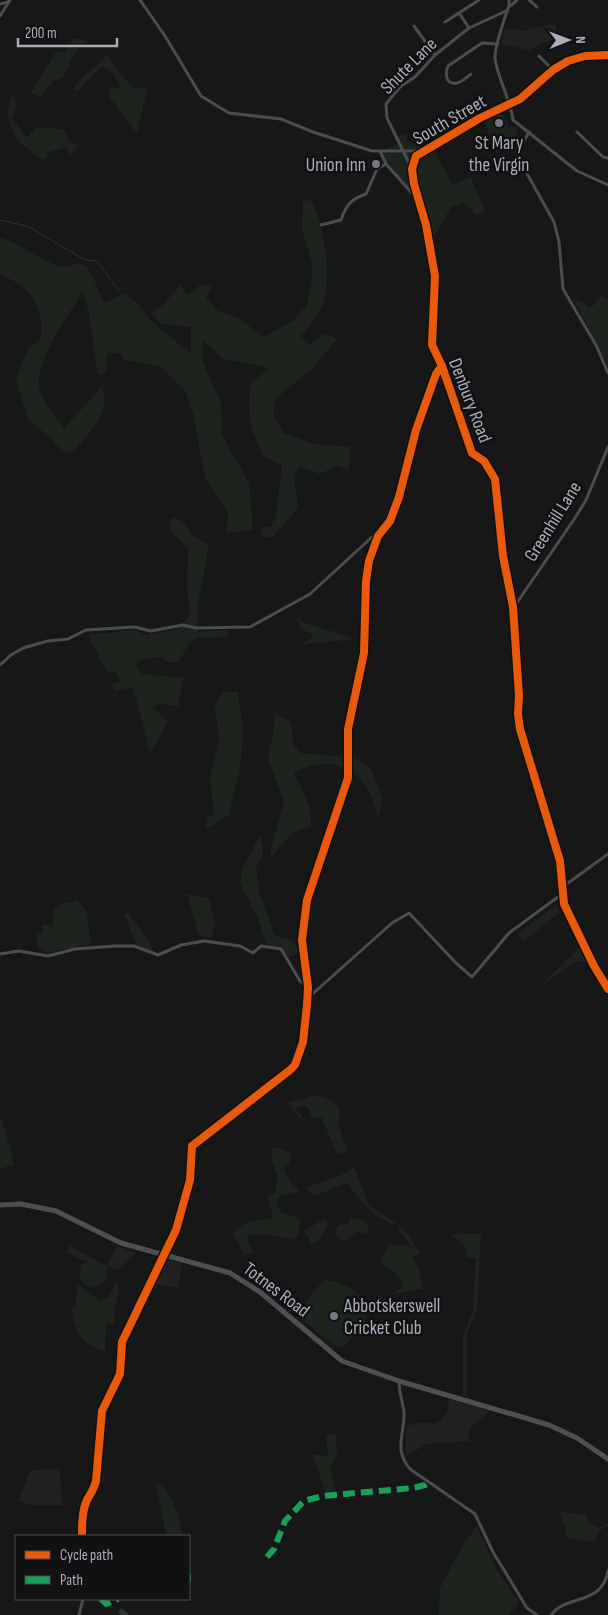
<svg xmlns="http://www.w3.org/2000/svg" width="608" height="1615" font-family="'Sofia Sans Condensed',sans-serif">
	<style>
		.built { fill: #212123 }
		.green { fill: #1d241e }
		.lines { fill: none; stroke-linecap: round; stroke-linejoin: round }
		.stream { stroke: #2a3239; stroke-width: 1 }
		.river { stroke: #2a3239; stroke-width: 6 }
		.minor { stroke: #4b4c50; stroke-width: 3 }
		.primary { stroke: #4d4f52; stroke-width: 5 }
		.quiet { stroke: #1a9f57; stroke-width: 6; stroke-dasharray: 12 6; stroke-linecap: butt }
		.cycleway-casing { stroke: #111113; stroke-width: 11 }
		.cycleway { stroke: #e8590c; stroke-width: 8 }
		.poi-dot { fill: #757880; stroke: #111113; stroke-width: 2 }
		.labels { text-anchor: middle; stroke-width: 5; stroke-linejoin: round; paint-order: stroke }
		.street-label { font-size: 19px; fill: #a8adb8; stroke: #111113 }
		.poi-label { font-size: 19px; fill: #a8adb8; stroke: #111113 }
	</style>
	<rect width="100%" height="100%" fill="#171717"/>
	<g class="built">
		<path d="M555,23L557,37L529,50L501,44L505,28L521,31Z"/>
		<path d="M117,1246L136,1253L119,1270L106,1266Z"/>
		<path d="M165,1260L182,1263L178,1288L153,1284Z"/>
		<path d="M448,1399L490,1411L470,1428L468,1437L470,1441L427,1444L406,1456V1426L423,1422L434,1424L440,1421L449,1410Z"/>
		<path d="M60,1469L62,1505H32L19,1501L29,1473L33,1470Z"/>
	</g>
	<g class="green">
		<path d="M74,38L88,41L77,49L63,77L52,82L41,97L30,93L56,52H65Z"/>
		<path d="M107,55L118,71L133,87L147,89L137,133L108,95L109,89L121,87L113,73L102,66L79,90L75,91L74,88C83,75 96,67 107,55Z"/>
		<path d="M12,93L17,104L12,119L27,138L36,127L63,129L69,141L78,146L70,155L67,147L50,152L44,160C18,145 0,126 12,93Z"/>
		<path d="M503,113L509,127H517V136L508,143L509,147L496,153L485,123L493,116Z"/>
		<path d="M398,134L406,135L407,140L422,147L419,152L413,156L410,170L416,197L388,164L383,154L391,147L400,143Z"/>
		<path d="M434,149L452,185L471,177L485,212L476,215L465,203L451,207L436,233L432,248L415,165L416,159Z"/>
		<path d="M311,200C325,229 334,280 320,311C316,319 307,328 301,336L310,345L324,334L338,338L312,369L276,398L273,416L284,433L314,444L350,447L349,470L336,466L320,474L300,467L294,475L298,508L272,538L262,536L261,528L271,526L276,516L282,465L263,456C251,428 246,414 251,383L268,369L263,366L224,359L203,341L202,360L221,403L222,435L249,483L253,530L226,533L228,512L205,478L194,417L186,392L161,367L125,360L120,353H107L106,373L98,375L88,309L82,292C68,318 28,367 42,396C47,408 57,418 64,428L102,387C111,413 89,434 73,451L63,452L49,437L28,419L16,380L27,350L40,340C45,304 31,288 0,274V238C22,244 38,259 59,266C68,269 76,260 85,266C92,270 100,295 104,303L125,293L139,305L151,321L191,354V327L162,324L151,313L164,304L180,285L187,295L199,286L213,285L206,297L216,310L238,318L264,337L294,320L307,305L312,281V263L302,230L303,201Z"/>
		<path d="M600,296L608,299V369L600,348L573,299L581,301L588,307L593,306Z"/>
		<path d="M172,517L184,522L191,534L209,545L198,603L197,632L227,630L228,637C198,639 192,631 180,661L171,663L161,657L140,660L135,665L142,674L183,678L178,707L158,703L153,707L168,722L150,753L133,687L115,691L112,685L120,681L115,671L107,673L88,635L133,630L147,635L179,629L190,615L187,587L188,548L169,530Z"/>
		<path d="M297,620L355,639L300,645L312,638V633L302,630Z"/>
		<path d="M224,692H238L243,730L240,769L229,815L205,830L208,817L214,814L210,777L219,740L215,705Z"/>
		<path d="M274,713L291,722L293,744L300,753L355,758L371,768L382,799L378,822C374,776 337,749 294,773L309,805L312,826L292,833L271,857V848L284,802L268,758L274,728Z"/>
		<path d="M261,834L263,853L256,868L259,891L275,936L294,941L299,952L289,958L281,948L266,944L258,919L240,883L242,869Z"/>
		<path d="M187,894L209,898L216,927L213,928V936L210,938L199,935Z"/>
		<path d="M77,901L87,912L91,944L47,953L37,945V934L43,933L42,925H53L54,909L62,903Z"/>
		<path d="M556,905L560,912L523,941L518,934Z"/>
		<path d="M128,913L151,944L153,953L136,944L124,914Z"/>
		<path d="M580,947L589,961L576,962L540,986Z"/>
		<path d="M315,1095L329,1099L338,1106L340,1116L338,1124L347,1151L339,1154L336,1152L322,1118L312,1117L309,1109L303,1105L295,1110L302,1116V1120L288,1105L290,1102L299,1101Z"/>
		<path d="M0,1119H2L14,1164L0,1169Z"/>
		<path d="M272,1148L282,1149L291,1154C291,1172 277,1159 288,1178C292,1184 293,1185 299,1189L300,1191L280,1196L276,1203L281,1212L300,1219L299,1232L294,1240C280,1237 264,1234 249,1234L247,1241L254,1252L244,1255L233,1233C242,1220 259,1221 273,1218L268,1196L276,1193L277,1175L272,1161Z"/>
		<path d="M354,1166L368,1204L396,1224L394,1225C369,1214 363,1203 347,1183L314,1196L306,1188L346,1173Z"/>
		<path d="M351,1218L364,1220L368,1225V1230L364,1234L357,1231L344,1242L334,1232L340,1225H347Z"/>
		<path d="M322,1220H326L328,1223L324,1233L316,1243H310L308,1236L303,1232Z"/>
		<path d="M398,1224L409,1235L420,1254L412,1257L419,1270L423,1289L388,1295L401,1289L403,1283L393,1271L381,1263L382,1256L390,1244L412,1247L399,1231Z"/>
		<path d="M452,1234H481L477,1309L467,1333V1397L463,1395V1334L473,1312L476,1258L467,1257L465,1247Z"/>
		<path d="M69,1245L106,1266L107,1279L97,1286L90,1288L79,1279L81,1265L87,1262L67,1253Z"/>
		<path d="M326,1280C351,1283 366,1296 366,1322L343,1347L333,1345L301,1318C303,1303 314,1289 326,1280Z"/>
		<path d="M116,1281L119,1290L114,1312V1325L106,1324L105,1351C84,1346 74,1331 72,1311L69,1310L76,1307L77,1284L100,1301L109,1297Z"/>
		<path d="M336,1434L337,1455L330,1465L336,1493L327,1495L312,1454L328,1456L326,1435Z"/>
		<path d="M156,1482C171,1489 181,1521 183,1536H168L165,1531Z"/>
		<path d="M558,1511L587,1515V1521L599,1528L608,1523V1525L599,1531L594,1542L566,1537V1527Z"/>
		<path d="M477,1526L494,1565L519,1603L509,1615H439L440,1588L462,1546Z"/>
	</g>
	<g class="lines">
		<path class="stream" d="M0,220L27,226L85,260L97,261L120,292"/>
		<path class="river" d="M122,1612L125,1615"/>
		<g class="minor">
			<path d="M140,0L165,36L201,96L229,113L281,119L313,132L372,151H425"/>
			<path d="M509,0V6C504,20 496,41 495,56C495,73 511,100 513,120L577,171L608,185"/>
			<path d="M529,0L537,7"/>
			<path d="M0,4L8,2"/>
			<path d="M510,6L517,0"/>
			<path d="M459,13L469,28"/>
			<path d="M0,16L10,0"/>
			<path d="M445,22L479,0"/>
			<path d="M414,26L435,55"/>
			<path d="M608,55L585,56L568,61L553,70L520,99L480,118L416,156L412,169L414,184L426,225L435,276L432,345L442,366L472,453L484,461L495,479L503,556L513,607L519,696L518,714L520,729L560,861L564,904L594,966L608,989"/>
			<path d="M539,56L553,70"/>
			<path d="M471,74C467,77 462,82 457,83C445,85 445,73 448,66L482,43L498,44"/>
			<path d="M529,132L518,152L520,161L554,222L559,242L563,289L596,345L608,373"/>
			<path d="M577,132L603,157L608,158"/>
			<path d="M380,151L386,164L419,201"/>
			<path d="M412,169L387,118L386,104L400,87L415,77L435,55L469,28L508,10"/>
			<path d="M321,225L341,220C346,205 351,199 366,194L377,169L386,164"/>
			<path d="M514,607L575,518L586,500L608,447"/>
			<path d="M0,665L11,655L23,648L48,641L68,639L86,630L134,627L151,631L183,625L196,628L250,627L310,594L372,537L378,536"/>
			<path d="M564,886L608,854"/>
			<path d="M0,954L19,951L48,956L75,949L115,946H134L158,955L181,945L204,941L240,946L253,953L261,946L281,949L300,981L308,987"/>
			<path d="M308,998L392,923L409,913L456,963L472,977L509,933L562,894"/>
			<path d="M399,1381C399,1393 403,1403 404,1412C405,1434 393,1449 410,1469L475,1514L493,1552L527,1608L537,1615"/>
			<path d="M82,1536C82,1524 82,1511 87,1500C91,1493 94,1489 96,1481L102,1411L120,1374L122,1342L176,1230L190,1180L192,1146L290,1070L295,1065L303,1042L307,1005L308,987L302,940L307,900L348,778V729L364,653L366,581L369,561L378,536L390,521L399,497L416,430L436,374L442,366"/>
			<path d="M79,1615L83,1599"/>
			<path d="M551,1615C566,1594 602,1606 608,1571"/>
		</g>
		<path class="primary" d="M0,1205L21,1204L56,1211L121,1243L230,1273L260,1292L342,1361L399,1381L549,1425L577,1438L608,1459"/>
		<g class="quiet">
			<path d="M267,1557L274,1549L285,1521L304,1501L322,1496L413,1488L425,1485L429,1482"/>
			<path d="M189,1578H191"/>
			<path d="M101,1599L106,1604L118,1599"/>
		</g>
		<g class="cycleway-casing">
			<g id="cycleway">
				<path d="M608,55L585,56L568,61L553,70L520,99L480,118L416,156L412,169L414,184L426,225L435,276L432,345L442,366L472,453L484,461L495,479L503,556L513,607L519,696L518,714L520,729L560,861L564,904L594,966L608,989"/>
				<path d="M82,1536C82,1524 82,1511 87,1500C91,1493 94,1489 96,1481L102,1411L120,1374L122,1342L176,1230L190,1180L192,1146L290,1070L295,1065L303,1042L307,1005L308,987L302,940L307,900L348,778V729L364,653L366,581L369,561L378,536L390,521L399,497L416,430L436,374L442,366"/>
			</g>
		</g>
		<use href="#cycleway" class="cycleway"/>
	</g>
	<g class="poi-dot">
		<circle cx="499" cy="123" r="5"/>
		<circle cx="376" cy="164" r="5"/>
		<circle cx="334" cy="1316" r="5"/>
	</g>
	<g class="labels">
		<g class="street-label">
			<text transform="translate(408 65) rotate(-45)" y="7">Shute Lane</text>
			<text transform="translate(449 119) rotate(-30)" y="7">South Street</text>
			<text transform="translate(471 400) rotate(69)" y="7">Denbury Road</text>
			<text transform="translate(552 521) rotate(-58)" y="7">Greenhill Lane</text>
			<text transform="translate(277 1289) rotate(37)" y="7">Totnes Road</text>
		</g>
		<g class="poi-label">
			<text x="499" y="149">St Mary<tspan x="499" dy="22">the Virgin</tspan></text>
			<text x="366" y="171" text-anchor="end">Union Inn</text>
			<text x="344" y="1312" text-anchor="start">Abbotskerswell<tspan x="344" dy="22">Cricket Club</tspan></text>
		</g>
	</g>
	<rect x="15" y="1535" width="175" height="65" fill="#111113" stroke="#4d4f55"/>
	<rect x="25" y="1551" width="25" height="8" fill="#e8590c" stroke="#4d4f55"/>
	<text x="60" y="1560" font-size="15" fill="#a8adb8">Cycle path</text>
	<rect x="25" y="1576" width="25" height="8" fill="#1a9f57" stroke="#4d4f55"/>
	<text x="60" y="1585" font-size="15" fill="#a8adb8">Path</text>
	<g transform="translate(568 40) rotate(89)" stroke="#111113" stroke-width="4" paint-order="stroke">
	<path d="M0-4L9 19L0 12L-9 19Z" fill="#a8adb8"/>
	<text y="-8" font-size="14" font-weight="bold" text-anchor="middle" fill="#a8adb8">N</text>
	</g>
	<path d="M18 38v8h99v-8" fill="none" stroke="#a8adb8" stroke-width="2.5"/>
	<text x="25" y="38" font-size="15" fill="#a8adb8" stroke="#111113" stroke-width="4" paint-order="stroke">200 m</text>
</svg>
